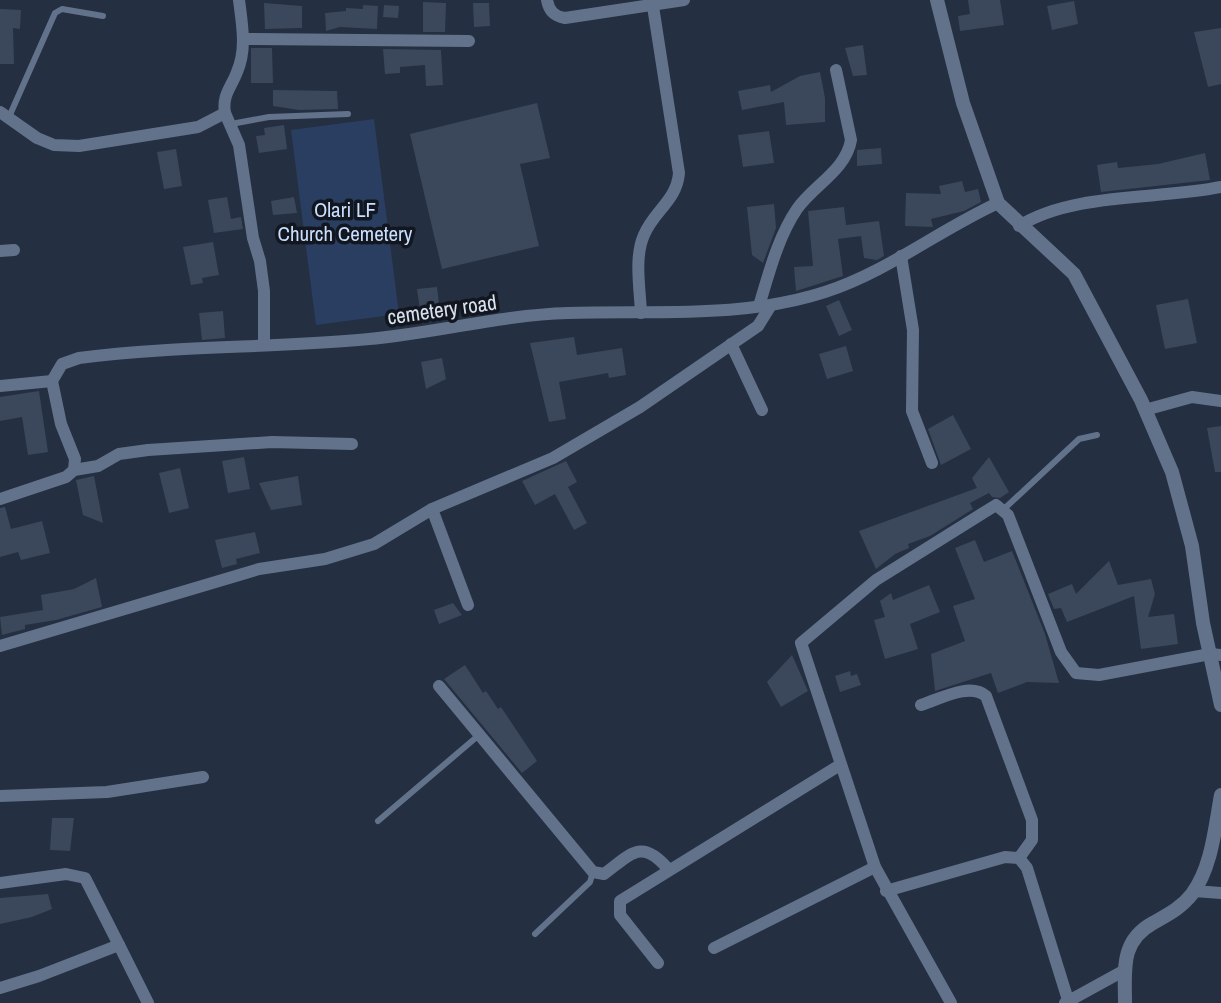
<svg xmlns="http://www.w3.org/2000/svg" width="1221" height="1003" font-family="'Archivo Narrow',sans-serif">
	<style>
		.green { fill: #2a3e62 }
		.building { fill: #3b475b }
		.lines { fill: none; stroke-linecap: round; stroke-linejoin: round }
		.service { stroke: #63728b; stroke-width: 6 }
		.minor { stroke: #63728b; stroke-width: 12 }
		.tertiary { stroke: #63728b; stroke-width: 14 }
		.labels { text-anchor: middle; stroke-width: 7; stroke-linejoin: round; paint-order: stroke }
		.park-label { font-size: 21px; fill: #cadeff; stroke: #12171f }
		.street-label { font-size: 21px; fill: #dbe2ef; stroke: #12171f }
	</style>
	<rect width="100%" height="100%" fill="#242f41"/>
	<path class="green" d="M374,119L399,314L316,325L291,130Z"/>
	<g class="building">
		<path d="M968,0H1000L1004,25L960,31L958,16L970,14Z"/>
		<path d="M1074,1L1078,24L1052,30L1047,6Z"/>
		<path d="M423,2L446,3L445,32H423Z"/>
		<path d="M264,3L302,6V28L265,29Z"/>
		<path d="M473,3H489L490,26L474,27Z"/>
		<path d="M363,5L378,6L377,29L340,27L326,31L325,13L346,11V8L363,9Z"/>
		<path d="M384,5L399,6L398,18L383,17Z"/>
		<path d="M0,9L21,10L20,29L13,28L14,64H0Z"/>
		<path d="M1221,28V84L1208,87L1194,32Z"/>
		<path d="M863,45L867,75L853,76L845,48Z"/>
		<path d="M251,48H272L273,83H251Z"/>
		<path d="M383,49L441,50L443,85L426,86L425,65L400,67V73L385,74Z"/>
		<path d="M820,72L825,98V122L786,125L784,102L742,110L738,91L770,85L771,92L800,76Z"/>
		<path d="M273,90L337,91L338,109L299,110L273,106Z"/>
		<path d="M537,103L550,158L520,164L539,246L442,269L410,134Z"/>
		<path d="M284,125L287,149L259,153L256,136L265,135L264,128Z"/>
		<path d="M769,131L774,163L743,167L738,135Z"/>
		<path d="M881,148L882,164L857,166V150Z"/>
		<path d="M176,149L182,186L164,189L157,152Z"/>
		<path d="M1205,153L1210,180L1101,192L1097,165L1117,162L1118,168L1158,164Z"/>
		<path d="M962,181L965,192L978,189L981,202L964,211L931,219L933,227L905,226L906,193L941,194L939,186Z"/>
		<path d="M227,197L231,219L241,217L243,229L214,233L208,200Z"/>
		<path d="M294,197L297,213L273,215L271,201Z"/>
		<path d="M774,204L776,228L763,263L752,255L747,207Z"/>
		<path d="M844,207L846,225L879,221L884,256L877,260L864,258L861,236L838,239L843,276L796,291L794,267L813,266L808,211Z"/>
		<path d="M213,242L219,275L202,278L203,283L191,285L183,247Z"/>
		<path d="M437,287L441,320L422,323L417,289Z"/>
		<path d="M1188,299L1197,343L1165,349L1156,305Z"/>
		<path d="M839,300L852,330L839,336L826,306Z"/>
		<path d="M223,311L225,338L202,340L199,313Z"/>
		<path d="M574,337L577,355L622,348L626,375L609,378L608,373L559,382L566,419L549,422L530,343Z"/>
		<path d="M846,346L853,371L827,379L819,354Z"/>
		<path d="M442,358L446,379L426,389L421,362Z"/>
		<path d="M39,391L48,452L28,455L22,417L0,421V397Z"/>
		<path d="M953,415L971,449L941,465L928,429Z"/>
		<path d="M1221,426V472H1215L1207,428Z"/>
		<path d="M244,457L250,489L228,493L222,461Z"/>
		<path d="M989,457L1009,492L1000,498L992,497L989,493L970,503L973,509L930,536L908,544L909,548L895,554L876,569L859,531L977,488L972,478Z"/>
		<path d="M566,461L577,482L568,487L587,523L574,530L555,494L535,505L522,481Z"/>
		<path d="M180,468L189,508L169,513L159,473Z"/>
		<path d="M94,476L103,523L83,515L76,480Z"/>
		<path d="M298,476L302,505L271,510L259,483Z"/>
		<path d="M5,507L11,529L42,521L50,553L21,560L18,552L0,557V508Z"/>
		<path d="M255,532L260,553L236,559L237,564L222,568L215,540Z"/>
		<path d="M975,540L984,562L1012,551L1045,634L1059,683L1027,682L998,693L991,673L935,691L931,654L965,641L953,606L975,599L955,548Z"/>
		<path d="M1109,561L1118,585L1151,579L1155,594L1148,617L1174,614L1178,644L1141,649L1134,596L1067,622L1061,608L1054,609L1048,594L1072,584L1076,594Z"/>
		<path d="M96,578L102,607L56,620L25,625V629L2,635L0,617L43,610L41,595L74,589Z"/>
		<path d="M929,585L940,612L910,624L918,649L885,659L874,620L885,617L880,601L891,593L893,600Z"/>
		<path d="M453,603L462,615L439,624L434,610Z"/>
		<path d="M792,655L808,691L781,707L767,682Z"/>
		<path d="M465,665L483,693L486,691L498,709L501,707L537,761L522,773L444,679Z"/>
		<path d="M850,671L851,676L857,674L861,685L840,692L835,676Z"/>
		<path d="M52,818H74L70,851L50,850Z"/>
		<path d="M48,894L52,909L32,917L0,924V898Z"/>
	</g>
	<g class="lines">
		<g class="service">
			<path d="M9,117L55,13L62,9L103,16"/>
			<path d="M231,124L269,117L348,114"/>
			<path d="M1004,509L1079,439L1097,435"/>
			<path d="M378,821L479,735"/>
			<path d="M535,934L590,882L593,872"/>
		</g>
		<g class="minor">
			<path d="M547,0C549,11 554,16 565,18L684,0"/>
			<path d="M244,39L469,41"/>
			<path d="M0,112L37,138L54,145L79,146L198,127L225,113C222,95 231,88 237,72C247,49 242,24 239,0"/>
			<path d="M225,113L239,145L253,238L260,261L264,291V344"/>
			<path d="M1019,226C1073,192 1158,200 1221,187"/>
			<path d="M0,251L14,250"/>
			<path d="M901,256L913,330L912,411L932,463"/>
			<path d="M759,306C769,273 778,237 797,209C814,185 846,170 851,140L836,70"/>
			<path d="M641,313C640,289 634,257 644,235C654,211 677,200 679,173L652,0"/>
			<path d="M731,344L762,410"/>
			<path d="M0,386L52,381"/>
			<path d="M1145,410L1192,397L1221,401"/>
			<path d="M74,470L98,466L119,454L148,450L272,442L352,444"/>
			<path d="M0,499L66,477L74,470L75,459L61,424L52,381L62,364L79,358C171,346 265,348 358,340C428,335 498,315 568,313C653,310 742,319 825,292C887,272 939,230 998,203"/>
			<path d="M432,509L468,605"/>
			<path d="M0,646L259,569L325,559L374,544L432,509L553,458L640,407L758,326L771,305"/>
			<path d="M439,686L593,872L604,874C632,853 642,838 669,870"/>
			<path d="M921,705C940,699 970,682 986,696L1032,820V840L1019,858"/>
			<path d="M0,796L107,792L203,777"/>
			<path d="M0,883L66,874L85,878L119,945"/>
			<path d="M886,891L1005,857L1019,858L1027,868L1068,1000"/>
			<path d="M1194,891L1221,893"/>
			<path d="M714,948L875,867"/>
			<path d="M658,963L620,915V901L840,765"/>
			<path d="M0,988L39,976L119,945L148,1003"/>
			<path d="M951,1003L875,867L801,643L876,580L996,505L1008,515L1061,652L1076,673L1099,675L1210,654L1221,655"/>
			<path d="M1065,1003L1125,970"/>
		</g>
		<g class="tertiary">
			<path d="M937,0L963,103L998,203L1074,274L1141,400L1172,472L1192,546L1203,623L1221,705"/>
			<path d="M1125,1003C1125,970 1120,941 1153,923C1169,914 1181,908 1192,894C1212,867 1215,827 1221,795"/>
		</g>
	</g>
	<g class="labels">
		<g class="park-label">
			<text x="345" y="217">Olari LF<tspan x="345" dy="24">Church Cemetery</tspan></text>
		</g>
		<g class="street-label">
			<text transform="translate(442 310) rotate(-8)" y="7">cemetery road</text>
		</g>
	</g>
</svg>
